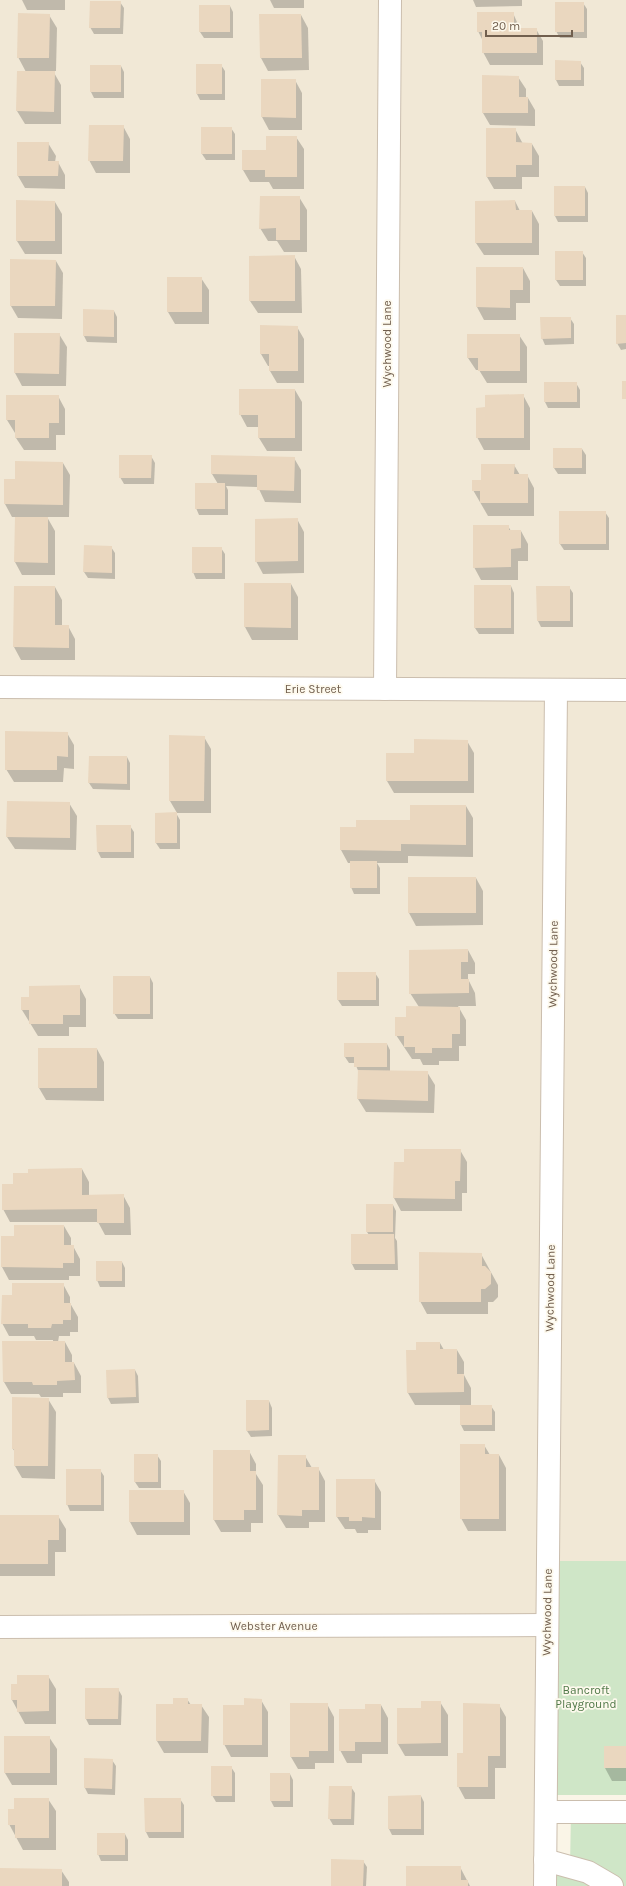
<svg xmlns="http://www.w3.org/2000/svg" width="626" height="1886" font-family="Karla,sans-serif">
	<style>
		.residential { fill: #f1e8d6 }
		.green { fill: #cfe6c7 }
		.shadow { fill: #0003 }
		.building { fill: #ead7bf }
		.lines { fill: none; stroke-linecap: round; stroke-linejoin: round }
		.minor-casing { stroke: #cbbeae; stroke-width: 24 }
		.minor { stroke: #fff; stroke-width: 22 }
		.labels { text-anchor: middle; stroke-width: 3.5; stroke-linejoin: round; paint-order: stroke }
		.street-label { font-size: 12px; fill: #715f4e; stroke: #fdf9ed }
		.park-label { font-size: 12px; fill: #527a4a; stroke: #fdf9ed }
	</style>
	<rect width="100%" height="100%" fill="#faf5e7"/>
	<path class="residential" d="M0,0H626V1561H548L545,1886H0Z"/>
	<g class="green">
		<path d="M548,1561H626V1795H546Z"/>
		<path d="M571,1812H626V1886H545V1860L570,1867Z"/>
	</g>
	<g class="shadow">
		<path d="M22,0H65V10H27Z"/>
		<path d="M270,0H304V8H274Z"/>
		<path d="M473,0H522V6L476,7Z"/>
		<path d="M120,2L124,8L123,34H94L90,27Z"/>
		<path d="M583,3L587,9V38H560L556,31Z"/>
		<path d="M230,6L233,12V38H204L200,32Z"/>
		<path d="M513,13L520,29H536L543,41V65H490L483,52V41L478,31Z"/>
		<path d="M49,15L57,28L56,71H53L61,85V124H25L17,111L18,72H26L18,57Z"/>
		<path d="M260,15H301L308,28L309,70L268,71L261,58Z"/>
		<path d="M580,62L584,68V86H559L556,80Z"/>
		<path d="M221,65L225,71V100H200L197,94Z"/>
		<path d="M121,66L124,72V98H94L91,92Z"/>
		<path d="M518,77L526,89V98H528L535,110V126L490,125L483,113Z"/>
		<path d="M262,80H295L302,93V130H269L262,117Z"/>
		<path d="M123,126L130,139V173H96L89,160Z"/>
		<path d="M231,128L235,134V160H206L202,154Z"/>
		<path d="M515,129L523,144H532L539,156V177H522V189H494L487,177Z"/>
		<path d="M296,137L304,149V189H273L269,182H250L243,170L267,151Z"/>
		<path d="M48,143L56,156L55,162H58L65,175V189L25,188L18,176Z"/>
		<path d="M585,187L588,193V222H558L555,216Z"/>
		<path d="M299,197L307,210V252H284L277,241H268L260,228Z"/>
		<path d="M515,201L520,211H532L539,224V255H484L476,243Z"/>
		<path d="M55,202L62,214V254H25L17,241Z"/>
		<path d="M582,252L586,258V286H560L556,280Z"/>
		<path d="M294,256L301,269L302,313H258L250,301Z"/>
		<path d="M56,261L63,273L62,319L18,318L11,306Z"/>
		<path d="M477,268H523L530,281V303H516V320H484L477,307Z"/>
		<path d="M201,278L209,290V324H175L168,312Z"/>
		<path d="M84,310L114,311L117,317V343L87,342L84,336Z"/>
		<path d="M626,316V349L621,350L617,343Z"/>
		<path d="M570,318L574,324V344L545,345L542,338Z"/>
		<path d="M297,327L304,339V383H277L270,371V366H268L261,354Z"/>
		<path d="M15,334H59L67,347L66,386H22L15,373Z"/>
		<path d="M519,335L527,347V383H487L479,370H476L468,358Z"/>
		<path d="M576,383L580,390V408H548L545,402Z"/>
		<path d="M295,390L302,402V451H267L259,438V427H247L240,414Z"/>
		<path d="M523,395L530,408V450H484L477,437L486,408Z"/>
		<path d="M7,396H58L65,409V435H56V450H24L16,438V433H15L7,420Z"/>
		<path d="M582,449L586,455V474H558L554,468Z"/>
		<path d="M151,456L155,463L154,484H124L120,477Z"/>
		<path d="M294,458L301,470V503L265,502L258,487L226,486L228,490V515H199L196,508L218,484L212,474Z"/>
		<path d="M63,463L70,475L69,517H47L55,531V575H22L15,562L16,517H12L5,504V480H16Z"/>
		<path d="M514,465L520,475H527L534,488V516H488L473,490L482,481Z"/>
		<path d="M560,512H605L609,518V550H564L560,544Z"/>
		<path d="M297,519L304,532V573L263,574L256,561Z"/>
		<path d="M508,526L511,531H521L528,544V561H518V580H481L474,567Z"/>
		<path d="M85,546L111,547L115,553V579L88,578L84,572Z"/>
		<path d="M221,548L225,554V579H196L193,572Z"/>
		<path d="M245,584H291L298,597V640H252L245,627Z"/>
		<path d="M511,586L514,593V634H479L475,628Z"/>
		<path d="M55,587L62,600V626H68L75,639V660H21L14,647Z"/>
		<path d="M569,587L573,593V627H541L538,621Z"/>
		<path d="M67,733L74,745V769L64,768L63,782H14L6,769Z"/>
		<path d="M204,737L211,749V813H176L180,820V849H160L156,843V814L177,813L170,801Z"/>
		<path d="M467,741L474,753V793H394L387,781L415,754Z"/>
		<path d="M127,757L130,763V790L93,789L89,783Z"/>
		<path d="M69,803L77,816L76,850L15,849L7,837Z"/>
		<path d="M466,806L473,818V857L408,856V863H377L380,868V894H354L351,887V863H348L341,850V828H357L411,821Z"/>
		<path d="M97,826H130L134,832V858H101L98,852Z"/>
		<path d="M476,878L483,891V925L416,926L409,913Z"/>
		<path d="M468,950L475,963V974H468V979L475,993L476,1006H458L466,1020V1046H459V1061H439V1065H423L420,1059H412L396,1035L407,1018L419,1007L410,993Z"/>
		<path d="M338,973H375L379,979V1006H342L338,1000Z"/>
		<path d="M150,977L153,983V1019H118L114,1013Z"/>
		<path d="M79,986L86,999V1027H69V1036H38L22,1010L30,998Z"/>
		<path d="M345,1044H387L390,1050V1072H427L435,1085L434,1113L366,1112L358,1099L359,1073L355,1063H349L345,1057Z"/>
		<path d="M97,1049L104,1062V1101L46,1100L39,1088Z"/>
		<path d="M460,1150L467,1162V1193H462V1211H401L394,1198L395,1163H405Z"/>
		<path d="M82,1169L89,1182V1196L123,1195L130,1208L131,1235H105L98,1222H10L3,1209L14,1185Z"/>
		<path d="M393,1205L396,1211L395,1238L397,1241L398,1270H355L352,1264V1235H369L367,1232Z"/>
		<path d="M64,1226L71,1238V1246H73L80,1259V1276H69V1280H9L2,1267L15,1237Z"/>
		<path d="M481,1254L498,1285V1297L493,1302H488V1314H427L420,1301Z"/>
		<path d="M122,1262L125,1268V1287H100L97,1280Z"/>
		<path d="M63,1284L70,1297V1303L78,1317V1332H70V1336H59L58,1342H65L72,1355V1363H74L81,1376V1393H63V1397H41L39,1394H11L4,1382L53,1342V1340H36L34,1336H9L2,1323L13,1296Z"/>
		<path d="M440,1343L444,1350H457L464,1362V1375L471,1388V1406H491L495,1412V1431H464L461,1425V1405H415L408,1393L417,1351Z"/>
		<path d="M135,1370L138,1376L139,1403L111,1404L108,1398Z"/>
		<path d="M48,1399L56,1412L55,1479L22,1478L15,1466V1452L13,1449Z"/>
		<path d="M269,1401L272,1408V1436L251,1437L247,1431Z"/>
		<path d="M484,1445L490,1455H499L506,1468V1531H468L461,1518Z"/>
		<path d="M249,1451L256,1464V1474L263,1485V1523H251V1532H221L214,1520Z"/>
		<path d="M157,1455L161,1461V1488H139L135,1482Z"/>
		<path d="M279,1456H305L312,1468H318L325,1481V1522H309V1528H286L278,1515Z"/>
		<path d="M100,1470L104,1476V1511H70L67,1504Z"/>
		<path d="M374,1480L381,1492V1530H368V1533H357L355,1529H345L337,1517Z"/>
		<path d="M130,1491H183L190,1503V1535H137L130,1522Z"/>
		<path d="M0,1516H58L66,1529V1552H55V1576H0Z"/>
		<path d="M48,1676L56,1689V1724H25L12,1700V1685H18Z"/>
		<path d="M118,1689L122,1696L121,1725H89L86,1719Z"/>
		<path d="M187,1699L191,1705H201L209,1717L208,1753H164L157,1741L174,1705Z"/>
		<path d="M261,1700L268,1712V1757H231L224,1744L245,1706Z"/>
		<path d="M440,1702L448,1715V1756H405L398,1744L422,1709Z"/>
		<path d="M327,1704L334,1717V1763H315V1769H298L291,1757Z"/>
		<path d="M381,1705L388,1718V1754H362V1763H347L340,1750L366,1710Z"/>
		<path d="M499,1705L506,1717V1768H495V1799H465L458,1786L464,1754Z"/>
		<path d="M49,1737L57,1749V1785H12L5,1773Z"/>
		<path d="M605,1747H626V1781H612L605,1768Z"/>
		<path d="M85,1759L112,1760L116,1766L115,1795L88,1794L85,1788Z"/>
		<path d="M231,1767L235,1773V1802H216L212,1795Z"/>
		<path d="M271,1774H290L293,1780V1807H274L271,1801Z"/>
		<path d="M351,1787L355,1793L354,1825H333L329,1818Z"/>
		<path d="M421,1796L424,1802V1835H392L389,1829Z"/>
		<path d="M48,1799L56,1811V1850H23L9,1824Z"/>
		<path d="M145,1799H180L184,1805V1838H149L146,1832Z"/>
		<path d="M125,1834L128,1840V1861H101L98,1854Z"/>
		<path d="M363,1861L367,1867L366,1886H332Z"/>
		<path d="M460,1867L470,1886H407Z"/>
		<path d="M0,1869L61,1870L69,1882V1886H0Z"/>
	</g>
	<g class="building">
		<path d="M90,1H121L120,28H89Z"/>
		<rect x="555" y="2" width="29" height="30"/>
		<rect x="199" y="5" width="31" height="27"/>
		<path d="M477,12H514V28H537V53H482V32H477Z"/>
		<path d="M18,13L50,14L49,58H17Z"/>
		<path d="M259,14H301L302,58H260Z"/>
		<path d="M555,60L581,61V80H555Z"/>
		<rect x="196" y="64" width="26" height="30"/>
		<rect x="90" y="65" width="31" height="27"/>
		<path d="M17,71H55L54,112L16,111Z"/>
		<path d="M482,75L519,76V97H528V113H482Z"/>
		<path d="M261,79H296V118L261,117Z"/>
		<path d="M89,125H124L123,161H88Z"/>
		<rect x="201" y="127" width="31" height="27"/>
		<path d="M486,128H516V142L532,143V165H516V177H486Z"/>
		<path d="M266,136H297V177H265V170H242V150H266Z"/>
		<path d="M17,142H49L48,161H59L58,176H17Z"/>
		<rect x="554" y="186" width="31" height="30"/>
		<path d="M260,196H300V240H276V228L259,229Z"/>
		<path d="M16,200L55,201V241H16Z"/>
		<path d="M515,200L516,210H532V243H475V201Z"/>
		<rect x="555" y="251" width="28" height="29"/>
		<path d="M295,255V301H249V256Z"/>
		<path d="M10,259L56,260L55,306H10Z"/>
		<path d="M476,267H523V290H510V308L476,307Z"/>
		<rect x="167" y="277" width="35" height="35"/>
		<path d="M83,309L114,310V337L83,336Z"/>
		<path d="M616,315H626V343L616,344Z"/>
		<path d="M540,317H571V338L541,339Z"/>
		<path d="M260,325L298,326V371H269V354H260Z"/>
		<path d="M14,333H60L59,374L14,373Z"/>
		<path d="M467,334H520V371H478V358H467Z"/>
		<rect x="622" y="381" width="4" height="18"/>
		<rect x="544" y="382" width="33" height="20"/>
		<path d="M239,389H295V438H258V415H239Z"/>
		<path d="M524,394V438H476V408L485,407V395Z"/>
		<path d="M6,395H59V423H49V438H15V420H6Z"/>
		<rect x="553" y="448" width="29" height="20"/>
		<path d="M119,455H152L151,478H119Z"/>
		<path d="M211,455L295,457L294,491L257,490V475L211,474Z"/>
		<path d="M15,461L63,462V505L4,504V479H15Z"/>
		<path d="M481,464H515L514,474H528V503H480V491H472V480H481Z"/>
		<rect x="195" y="483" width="30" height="26"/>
		<rect x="559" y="511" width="47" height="33"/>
		<path d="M15,517H48V563L14,562Z"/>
		<path d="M298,518V561L255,562V519Z"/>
		<path d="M473,525H509V530H521V548L511,549V567L473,568Z"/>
		<path d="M84,545L112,546V573L83,572Z"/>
		<rect x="192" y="547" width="30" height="26"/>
		<path d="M244,583H291V628L244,627Z"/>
		<rect x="474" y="585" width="37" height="43"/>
		<path d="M14,586H55V625H69V648L13,647Z"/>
		<path d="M536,586H570V621H537Z"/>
		<path d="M5,731L68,732V757L57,756V770H5Z"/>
		<path d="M169,735L205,736L204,801H169Z"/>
		<path d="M414,739L468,740V781H386V753H414Z"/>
		<path d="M89,756H127V784L88,783Z"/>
		<path d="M7,801L70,802V838L6,837Z"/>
		<path d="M410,805H466V845L401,844V851L340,850V827H356V820H410Z"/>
		<path d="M177,812V843H155V813Z"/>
		<path d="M96,825H131V852H97Z"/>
		<rect x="350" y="861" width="27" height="27"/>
		<rect x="408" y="877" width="68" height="36"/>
		<path d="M468,949V962H461V979H469V993L409,994V950Z"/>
		<rect x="337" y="972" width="39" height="28"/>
		<rect x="113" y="976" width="37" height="38"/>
		<path d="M80,985V1015H63V1024H29V1010H21V997H29V986Z"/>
		<path d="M406,1006L460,1007V1034H452V1048H432V1053H415V1047H404V1036H395V1017H406Z"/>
		<path d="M344,1043H387V1067H354V1057H344Z"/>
		<rect x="38" y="1048" width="59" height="40"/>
		<path d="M358,1070L428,1071V1101L357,1099Z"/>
		<path d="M404,1149H461L460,1181H455V1199L393,1198L394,1162H404Z"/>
		<path d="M82,1168V1195L124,1194V1223H97V1209L2,1210V1184H13V1173H28V1169Z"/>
		<rect x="366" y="1204" width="27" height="28"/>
		<path d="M14,1225H64V1245H74V1263H63V1268L1,1267V1236H14Z"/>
		<path d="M351,1234H394L395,1264H351Z"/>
		<path d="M419,1252L482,1253V1266H485L491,1272V1284L485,1289H481V1302H419Z"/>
		<rect x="96" y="1261" width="26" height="20"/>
		<path d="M12,1283H64V1303H71V1320H63V1324H52L51,1328H28V1324H1L2,1295H12Z"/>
		<path d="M2,1341H65V1362H74L75,1380L57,1381V1385H33L32,1382H3Z"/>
		<path d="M416,1342H440V1349H457V1374H464V1392L407,1393L406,1350H416Z"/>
		<path d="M135,1369L136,1397L107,1398L106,1370Z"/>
		<path d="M12,1397L49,1398L48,1466H14V1449H12Z"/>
		<path d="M246,1400H269V1430L246,1431Z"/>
		<rect x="460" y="1405" width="32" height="20"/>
		<path d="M460,1444H485V1454H499V1519H460Z"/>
		<path d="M213,1450H250V1471H256V1510H244V1520H213Z"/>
		<rect x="134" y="1454" width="24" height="28"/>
		<path d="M278,1455H306V1467H319V1510H302V1516L277,1515Z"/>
		<rect x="66" y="1469" width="35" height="36"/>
		<path d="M336,1479H375V1518L362,1517V1521H349V1517H336Z"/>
		<rect x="129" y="1490" width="55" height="32"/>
		<path d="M0,1515H59V1540H48V1564H0Z"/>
		<path d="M17,1675H49V1711L17,1712V1700H11V1684H17Z"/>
		<path d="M85,1688H119L118,1719H85Z"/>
		<path d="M173,1698H188V1704H202L201,1741H156V1704H173Z"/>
		<path d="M244,1698L262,1699V1745H223V1705H244Z"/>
		<path d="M421,1701H441V1743L397,1744V1708H421Z"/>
		<path d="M290,1703H328V1751H309V1757H290Z"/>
		<path d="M463,1703L500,1704V1756H488V1787H457V1753H463Z"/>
		<path d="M365,1704H381V1742H355V1751H339V1709H365Z"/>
		<rect x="4" y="1736" width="46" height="37"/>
		<rect x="604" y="1746" width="22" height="22"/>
		<path d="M84,1758L113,1759L112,1789L84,1788Z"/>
		<rect x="211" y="1766" width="21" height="30"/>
		<rect x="270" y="1773" width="20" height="28"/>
		<path d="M329,1786H352L351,1819H328Z"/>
		<path d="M421,1795V1829H388V1796Z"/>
		<path d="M14,1798H49V1838H15V1825H8V1809H14Z"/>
		<path d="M144,1798H181V1832H145Z"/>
		<rect x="97" y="1833" width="28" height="22"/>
		<path d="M331,1859L364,1860L363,1886H331Z"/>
		<path d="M406,1866H461V1880H468V1886H406Z"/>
		<path d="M0,1868L62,1869V1886H0Z"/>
	</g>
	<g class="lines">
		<g class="minor-casing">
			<g id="minor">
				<path d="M0,687L626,690"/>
				<path d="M385,689L390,0"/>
				<path d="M0,1627L547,1625"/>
				<path d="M546,1812H626"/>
				<path d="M545,1860L588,1872L612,1886"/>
				<path d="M545,1886L556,690"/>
			</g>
		</g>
		<use href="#minor" class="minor"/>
	</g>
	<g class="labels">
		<g class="street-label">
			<text transform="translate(387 344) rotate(-90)" y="4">Wychwood Lane</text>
			<text x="313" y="693">Erie Street</text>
			<text transform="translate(553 964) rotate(-89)" y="4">Wychwood Lane</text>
			<text transform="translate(550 1288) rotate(-89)" y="4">Wychwood Lane</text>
			<text transform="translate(547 1612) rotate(-89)" y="4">Wychwood Lane</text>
			<text x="274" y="1630">Webster Avenue</text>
		</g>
		<g class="park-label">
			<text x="586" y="1694">Bancroft<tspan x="586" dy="14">Playground</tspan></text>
		</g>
	</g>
	<path d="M486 30v6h86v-6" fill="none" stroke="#715f4e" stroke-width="2"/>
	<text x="492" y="30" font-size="12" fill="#715f4e" stroke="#fdf9ed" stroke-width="3" paint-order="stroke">20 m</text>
</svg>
